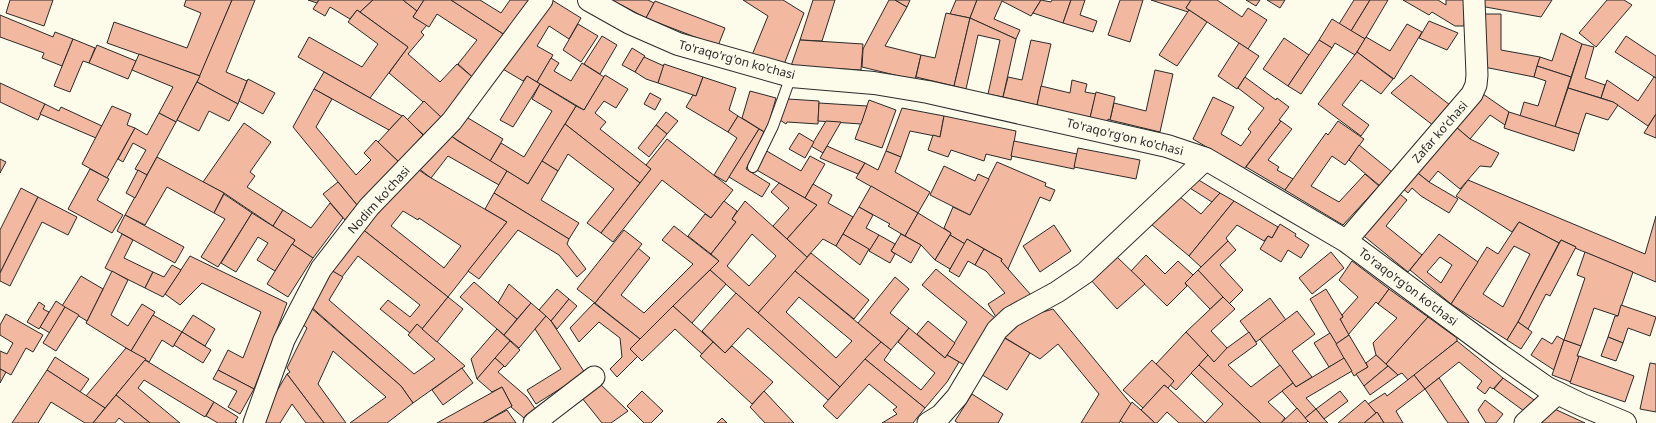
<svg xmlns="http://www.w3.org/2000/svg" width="1656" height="423" font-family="'Noto Sans',sans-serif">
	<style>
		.building { fill: #f2b8a0; stroke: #2b2b2b; fill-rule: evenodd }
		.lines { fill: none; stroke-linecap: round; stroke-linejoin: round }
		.service-casing { stroke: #2b2b2b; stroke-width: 12 }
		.minor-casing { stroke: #2b2b2b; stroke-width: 23 }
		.tertiary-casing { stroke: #2b2b2b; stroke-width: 24 }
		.service { stroke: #fdfbea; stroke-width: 10 }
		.minor { stroke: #fdfbea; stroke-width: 21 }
		.tertiary { stroke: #fdfbea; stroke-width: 22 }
		.labels { text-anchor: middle; stroke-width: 3; stroke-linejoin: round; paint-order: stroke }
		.street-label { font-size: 12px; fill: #2b2b2b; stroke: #fdfbea }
	</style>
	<rect width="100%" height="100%" fill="#fdfbea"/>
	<g class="building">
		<path d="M10,0H53L44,26L6,13Z"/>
		<path d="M186,0H232L200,76L107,43L114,22L187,48L201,13L184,6Z"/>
		<path d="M232,0H255L226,72L247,81L238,104L197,82Z"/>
		<path d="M308,0H319L317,3Z"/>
		<path d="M319,0H373L360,12L357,10L350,19L330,7L325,16L313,9Z"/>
		<path d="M373,0H403L417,11L413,17L427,25L421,32L424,35L408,54L440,82L457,64L477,81L442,118L389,73L408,47L360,12Z"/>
		<path d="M403,0H424L417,11Z"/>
		<path d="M424,0H451L511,39L477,81L458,64L477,40L437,14L429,27L413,17Z"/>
		<path d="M451,0H480L501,13L510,0H532L508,37Z"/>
		<path d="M552,0L581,18L569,39L549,26L537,46L553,55L537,82L527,76L523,81L496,65Z"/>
		<path d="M612,0H648L654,3L646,18Z"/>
		<path d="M743,0H783L804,13L783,67L750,60L768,16Z"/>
		<path d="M813,0H835L822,41L800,40Z"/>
		<path d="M889,0H895L907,7L885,46L921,55L915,80L862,67L863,49Z"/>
		<path d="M895,0H910L907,7Z"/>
		<path d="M956,0H977L970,18L950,14Z"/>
		<path d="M977,0H1041L1031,16L1002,1L994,19L1020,30L1016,39L970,18Z"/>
		<path d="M1041,0L1051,2L1052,0H1071L1063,23L1033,13Z"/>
		<path d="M1071,0H1085L1080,15L1097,21L1093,32L1063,23Z"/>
		<path d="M1120,0H1143L1130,42L1108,35Z"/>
		<path d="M1151,0H1191L1186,8L1189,10L1188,12Z"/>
		<path d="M1191,0H1217L1242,17L1248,8L1267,20L1248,49L1186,8Z"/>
		<path d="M1246,0H1260L1256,6Z"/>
		<path d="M1267,0H1285L1280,8Z"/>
		<path d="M1354,0H1370L1351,31L1339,24Z"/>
		<path d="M1370,0H1388L1365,39L1351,31Z"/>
		<path d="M1403,0H1438L1446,5V0H1465L1464,26H1455L1432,12L1429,15Z"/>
		<path d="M1479,0H1552L1541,17L1480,6Z"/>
		<path d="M1607,0H1624L1632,5L1596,47L1579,33Z"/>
		<path d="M655,1L725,28L718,46L646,18Z"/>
		<path d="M357,10L408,47L370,98L298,57L309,37L362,67L378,44L348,22Z"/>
		<path d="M1189,10L1207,22L1177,66L1159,55Z"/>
		<path d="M946,13L970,18L954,86L916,77L921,55L935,58Z"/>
		<path d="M1483,14H1501V50L1540,57L1534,77L1484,67Z"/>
		<path d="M0,15L53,37L55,32L73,39L62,66L42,58L44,53L0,37Z"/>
		<path d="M970,18L1016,39L1003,97L988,94L1000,40L978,35L966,89L954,86Z"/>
		<path d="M1332,19L1365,39L1355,55L1335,43L1332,48L1319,40Z"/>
		<path d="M1429,21L1458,33L1447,50L1419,38Z"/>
		<path d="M578,24L598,36L581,62L563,50Z"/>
		<path d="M1407,24L1422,32L1394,79L1357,52L1366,37L1390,51Z"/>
		<path d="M1561,33L1582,44L1571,77L1537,66L1540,57L1552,61Z"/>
		<path d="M602,36L617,45L600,74L584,64Z"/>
		<path d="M1626,36L1656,56V78L1615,52Z"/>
		<path d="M1284,38L1309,55L1288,86L1263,69Z"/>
		<path d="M73,39L95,48L89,63L83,61L70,92L54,86Z"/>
		<path d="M800,40L863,44L861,70L791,66Z"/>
		<path d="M1031,40L1051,44L1037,105L1003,97L1008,77L1022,80Z"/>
		<path d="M1319,40L1332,48L1301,94L1288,86Z"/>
		<path d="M1239,43L1259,56L1237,89L1218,76Z"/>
		<path d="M1582,44L1594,47L1585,78L1605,85L1601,98L1568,88Z"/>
		<path d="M97,45L136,61L128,79L89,63Z"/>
		<path d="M632,48L645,56L635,72L622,65Z"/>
		<path d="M1357,52L1393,79L1381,94L1361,80L1342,105L1369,125L1361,136L1318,104Z"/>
		<path d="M139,54L200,76L176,122L159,113L173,87L132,70Z"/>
		<path d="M644,57L664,66L658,83L646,79L635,72Z"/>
		<path d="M551,58L559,63L554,71L571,81L582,63L604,77L584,110L537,82Z"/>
		<path d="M664,64L703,77L696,96L658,83Z"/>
		<path d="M1537,66L1571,77L1555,127L1520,116L1524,102L1538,106L1546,81L1534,77Z"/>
		<path d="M1155,70L1173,74L1160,132L1110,120L1114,103L1146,111Z"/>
		<path d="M324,72L370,98L402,116L389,130L314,89Z"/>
		<path d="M605,75L628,89L616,108L604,101L595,113L606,122L600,129L651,169L640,183L565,124L576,106L584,110Z"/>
		<path d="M1411,75L1450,105L1434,126L1391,93Z"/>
		<path d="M527,76L540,84L513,127L500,120Z"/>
		<path d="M703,77L736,88L729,110L738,116L728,132L686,107L693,95L696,96Z"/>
		<path d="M1245,77L1276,100L1277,98L1289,107L1279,120L1281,121L1244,169L1193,139L1213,97L1234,107L1221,134L1241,146L1251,132L1248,129L1264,108L1238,88Z"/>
		<path d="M1654,77L1656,78V114L1648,126L1613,102L1601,98L1607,80L1638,101Z"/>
		<path d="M248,79L275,93L263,114L239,101Z"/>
		<path d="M1072,80L1087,84L1085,92L1096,94L1090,118L1037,105L1041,86L1070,93Z"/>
		<path d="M197,82L238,104L229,121L209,111L199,131L177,120Z"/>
		<path d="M0,83L45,104L38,120L0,102Z"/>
		<path d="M540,84L576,106L528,184L490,161L501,143L524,157L552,111L532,99Z"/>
		<path d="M1568,88L1613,102L1618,105L1608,120L1586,113L1579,134L1555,127Z"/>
		<path d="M314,89L332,99L316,127L356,175L371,160L364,153L376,140L401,164L389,177L386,174L357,205L293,127Z"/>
		<path d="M750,91L776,98L766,133L742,118Z"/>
		<path d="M1096,92L1115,97L1110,120L1108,119V122L1090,118Z"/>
		<path d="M650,93L661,99L655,110L644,104Z"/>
		<path d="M1483,94L1509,112L1505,125L1490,115L1470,139L1456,127Z"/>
		<path d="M788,99L819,101L818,124L787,122L786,124L777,118Z"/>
		<path d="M869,100L896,110L882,148L855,139Z"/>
		<path d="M424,101L442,118L425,136L407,120Z"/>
		<path d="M819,103L867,106L861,124L818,121Z"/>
		<path d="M45,104L59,111L61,107L102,126L96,138L40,114Z"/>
		<path d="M112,106L131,114L127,125L135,128L107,178L82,164Z"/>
		<path d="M902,108L944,116L940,137L910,131L901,157L886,151Z"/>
		<path d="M666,112L678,121L667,134L656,125Z"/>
		<path d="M1509,112L1579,134L1574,151L1504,128Z"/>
		<path d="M159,113L176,122L147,175L135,169L146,150L133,143L123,162L118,159L135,128L147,135Z"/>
		<path d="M1656,114V138L1644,133Z"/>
		<path d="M403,115L423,135L399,162L378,142Z"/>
		<path d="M463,115L503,139L490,161L451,136Z"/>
		<path d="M738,116L759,129L726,182L714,175L737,138L728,132Z"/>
		<path d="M944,116L1016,131L1011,160L986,154L984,161L951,150L948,157L928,150L933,135L940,137Z"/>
		<path d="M826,121L841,122L823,153L811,146Z"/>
		<path d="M1281,121L1292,129L1268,160L1279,167L1277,170L1293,179L1285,190L1246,167Z"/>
		<path d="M1338,121L1364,139L1345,165L1332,156L1311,186L1339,202L1365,174L1379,186L1343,225L1285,190L1326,133L1328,135Z"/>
		<path d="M244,123L271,142L250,172L255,176L247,187L283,210L273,226L224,193L203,182Z"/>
		<path d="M565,124L640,183L601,233L587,223L614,189L568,154L558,171L542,161Z"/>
		<path d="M656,125L667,134L649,157L638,148Z"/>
		<path d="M1456,127L1470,139L1499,153L1491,167L1480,166L1460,189L1438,171L1429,182L1414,170L1422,158L1428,162Z"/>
		<path d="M759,129L764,132L746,169L770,184L762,197L729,177Z"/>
		<path d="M446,132L458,141L507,171L499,185L448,156L431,178L418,168Z"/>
		<path d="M799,133L814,142L805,158L789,149Z"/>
		<path d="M667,139L733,190L711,218L662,180L613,242L601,233L651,169L646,165Z"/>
		<path d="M1014,141L1077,154L1074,169L1011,156Z"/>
		<path d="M1359,145L1392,172L1380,186L1349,160Z"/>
		<path d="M827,146L865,163L858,174L820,158Z"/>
		<path d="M1078,148L1140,160L1136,179L1074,167Z"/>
		<path d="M765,150L801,171L810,156L825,164L805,198L755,169Z"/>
		<path d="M886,151L901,157L895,172L930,192L918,213L856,178L865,163L878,170Z"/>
		<path d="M157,157L224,193L214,213L167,187L145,225L125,215Z"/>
		<path d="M0,159L6,162L0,173Z"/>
		<path d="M542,161L558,171L541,200L579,223L569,239L494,193L507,171L528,184Z"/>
		<path d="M997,162L1046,183L1045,186L1055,190L1050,201L1040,197L1008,269L1001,261L1002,259L967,239L965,244L950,235L951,233L944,228L953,207L970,215Z"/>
		<path d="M944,166L975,181L978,174L989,179L970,215L930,195Z"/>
		<path d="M415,167L426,175L507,222L448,297L361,228ZM403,211L418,220L419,218L461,246L444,268L391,226Z"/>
		<path d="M90,169L109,179L97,200L123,215L112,233L68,209Z"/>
		<path d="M138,170L147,175L135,198L126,193Z"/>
		<path d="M1414,170L1429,182L1458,199L1449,213L1421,196L1412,188L1408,193L1400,186Z"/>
		<path d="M1192,176L1220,193L1212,202L1185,185Z"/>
		<path d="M1468,180L1645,254L1656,216V282L1575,248L1576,247L1561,240L1559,243L1519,222L1512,232L1456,196Z"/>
		<path d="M338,182L357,205L345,220L323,194Z"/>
		<path d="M779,183L817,205L787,239L773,226L789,208L771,192Z"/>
		<path d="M813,184L832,195L828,203L853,217L836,246L823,239L807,257L787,239L817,205L805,198Z"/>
		<path d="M871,186L918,213L905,236L888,226L890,224L859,207Z"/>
		<path d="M21,188L38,197L0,273V230Z"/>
		<path d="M1395,190L1407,200L1386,226L1422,255L1408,272L1360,233Z"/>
		<path d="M494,193L569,239L567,244L586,269L577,277L559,255L518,230L479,279L468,271L507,222L485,209Z"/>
		<path d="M1220,193L1234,201L1189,256L1151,224L1180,197L1201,214Z"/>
		<path d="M224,194L252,213L218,267L201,257L225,219L214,213Z"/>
		<path d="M38,197L77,217L68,235L42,222L10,286L0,281V273Z"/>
		<path d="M724,201L737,211L732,219L736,222L711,254L688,236L705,214L711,218Z"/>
		<path d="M745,201L808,258L758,313L710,270L719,261L711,254L736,222L732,219ZM752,234L776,256L749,286L727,266Z"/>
		<path d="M1234,201L1278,227L1272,238L1268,236L1264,241L1237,225L1226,238L1228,241L1201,267L1189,256Z"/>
		<path d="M330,203L343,218L313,258L292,244L295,240L273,226L283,210L311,228Z"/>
		<path d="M859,207L873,215L866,228L879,235L870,250L843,234Z"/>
		<path d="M252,213L295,240L275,271L257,260L268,243L258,237L236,272L221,263Z"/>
		<path d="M918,213L951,233L935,260L921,245L905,236Z"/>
		<path d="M125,215L184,247L175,263L117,231Z"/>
		<path d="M1519,222L1559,243L1518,322L1507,340L1451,304L1487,247L1498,254ZM1514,246L1530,254L1503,307L1483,294Z"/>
		<path d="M1280,224L1296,234L1295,236L1309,245L1301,258L1288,250L1281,262L1260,249L1268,236L1272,238Z"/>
		<path d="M1054,225L1071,251L1040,272L1023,246Z"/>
		<path d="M674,226L719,261L640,339L595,303L638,248L650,258L621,295L644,313L693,264L662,240Z"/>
		<path d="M361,228L448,297L422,329L417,324L410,333L380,309L388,300L410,317L420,305L358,256L342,277L329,269Z"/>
		<path d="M624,230L642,244L595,303L577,289Z"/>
		<path d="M122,234L133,240L124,258L153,272L145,288L105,268Z"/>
		<path d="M843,234L869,249L860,265L836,246Z"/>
		<path d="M901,234L921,245L911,263L891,251Z"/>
		<path d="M1439,234L1478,262L1451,304L1410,270ZM1440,257L1452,265L1441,283L1427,272Z"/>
		<path d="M879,235L895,244L891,251L895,254L890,263L869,251Z"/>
		<path d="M950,235L965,244L950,269L935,260Z"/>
		<path d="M967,239L984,249L975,265L968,261L959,277L949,271Z"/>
		<path d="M1561,240L1576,247L1550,296L1546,294L1528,329L1518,322Z"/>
		<path d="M1228,241L1236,250L1220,265L1243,290L1229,304L1198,270Z"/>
		<path d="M292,244L313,258L288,297L267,284Z"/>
		<path d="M984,249L1002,259L1001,261L1031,295L996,317L988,304L1005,293L986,271L975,265Z"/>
		<path d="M1331,252L1344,268L1312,294L1299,278Z"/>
		<path d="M1585,252L1633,272L1618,316L1594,308L1581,346L1564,340L1585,278L1577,275Z"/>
		<path d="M811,253L869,300L854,319L795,271Z"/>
		<path d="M1146,255L1165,274L1178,261L1193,275L1185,283L1187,286L1167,306L1131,271Z"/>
		<path d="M190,256L287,303L254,389L218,370L228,350L243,358L261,312L202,283L180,305L165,294Z"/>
		<path d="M1116,256L1145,284L1117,309L1090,279Z"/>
		<path d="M1352,261L1389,289L1378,304L1376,302L1348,335L1340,319L1343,317L1342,315L1358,297L1339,280Z"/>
		<path d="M172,265L181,270L163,297L145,288L153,272L164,277Z"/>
		<path d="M329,269L343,277L329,300L414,374L435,359L408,335L417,324L465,366L413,403L401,386L309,305Z"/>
		<path d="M936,269L995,318L966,366L947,355L967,322L922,285Z"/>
		<path d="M710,270L726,284L692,323L673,306Z"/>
		<path d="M1198,270L1223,297L1210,309L1185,283Z"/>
		<path d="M112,271L128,280L111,315L128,326L142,304L155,312L131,351L86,323Z"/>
		<path d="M795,271L881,342L840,387L758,313ZM799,297L852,341L836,358L786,312Z"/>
		<path d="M81,276L103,289L87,321L62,306Z"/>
		<path d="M895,277L909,289L890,313L909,328L891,350L858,323Z"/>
		<path d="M474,282L517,319L504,335L460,297Z"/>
		<path d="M509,284L531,303L517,319L498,303Z"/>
		<path d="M557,289L569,299L551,321L539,310Z"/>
		<path d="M1326,289L1343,317L1340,319L1349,335L1336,344L1310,299Z"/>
		<path d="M1389,289L1428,317L1386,364L1376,355L1373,343L1397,318L1378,304Z"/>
		<path d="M736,293L840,387L828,400L748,328L725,353L702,331Z"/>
		<path d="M448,297L463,309L437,342L422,329Z"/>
		<path d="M1223,297L1235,309L1211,331L1228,349L1214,362L1186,332Z"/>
		<path d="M1270,298L1286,320L1256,342L1240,321Z"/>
		<path d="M569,299L577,306L557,329L551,321Z"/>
		<path d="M56,301L65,307L50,333L40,327Z"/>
		<path d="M39,302L45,306L43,309L49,312L39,329L27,322Z"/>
		<path d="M531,303L546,316L519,348L504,335Z"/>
		<path d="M594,303L640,339L630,349L638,356L617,377L610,369L622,357L620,338L599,322L579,342L570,328Z"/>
		<path d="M1621,305L1656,317L1650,336L1628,328L1623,343L1608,337L1615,316H1618Z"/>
		<path d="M673,306L713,342L702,354L675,329L642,361L630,349Z"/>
		<path d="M65,307L79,315L56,351L43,343Z"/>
		<path d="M310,307L401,386L413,403L387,423H350L386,397L333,351L318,384L346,423H324L287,374L290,372L287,368L307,328L301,323Z"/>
		<path d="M1053,309L1131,404L1119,423H1081L1099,394L1058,344L1040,359L1002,336L1023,318Z"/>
		<path d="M1297,311L1315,334L1292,351L1312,377L1296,387L1260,339Z"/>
		<path d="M6,314L43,335L33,352L26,348L11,375L0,369V351L7,354L13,343L0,335V325Z"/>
		<path d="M153,315L182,332L173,347L162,340L149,362L131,351Z"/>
		<path d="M193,315L215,329L205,346L182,332Z"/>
		<path d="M546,316L551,321L585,373L536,404L527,390L561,369L535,329Z"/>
		<path d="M1428,317L1457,338V341L1408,380L1402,373L1398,375L1386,364Z"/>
		<path d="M928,321L955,343L945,358L917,334Z"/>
		<path d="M1518,322L1532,332L1521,349L1507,340Z"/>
		<path d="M909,328L945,358L947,355L959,362L947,382L925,408L865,359L881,342L891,350L884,360L921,390L935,373L898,342Z"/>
		<path d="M497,329L510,341L477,379L471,359Z"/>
		<path d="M182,332L211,350L203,363L174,345Z"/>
		<path d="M1186,332L1208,355L1176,390L1170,385L1174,381L1156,364Z"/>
		<path d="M1249,332L1257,344L1228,365L1251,387L1280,365L1293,383L1268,402L1285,418L1281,423H1261L1199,365L1208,355L1214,362L1227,348Z"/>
		<path d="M1330,333L1345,358L1329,367L1314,343Z"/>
		<path d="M1349,335L1368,367L1354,376L1336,344Z"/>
		<path d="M1001,336L1030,353L1007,390L979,373Z"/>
		<path d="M1557,336L1564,340L1554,370L1531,355L1542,338L1552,344Z"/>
		<path d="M1608,337L1623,343L1616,361L1601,356Z"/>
		<path d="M1564,340L1581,346L1577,356H1579L1571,382L1552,375Z"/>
		<path d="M510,341L520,350L505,367L495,358Z"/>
		<path d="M1457,341L1503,378L1493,389L1490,387L1485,394L1477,388L1482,381L1459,362L1425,389L1414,375Z"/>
		<path d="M713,342L725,353L732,346L773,382L752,404L700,356Z"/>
		<path d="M126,348L146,359L105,408L86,396Z"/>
		<path d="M1376,355L1388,366L1364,386L1356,374L1368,367L1366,363Z"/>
		<path d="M1579,356L1634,376L1625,402L1570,383Z"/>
		<path d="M55,357L89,379L80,392L47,370Z"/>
		<path d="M495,358L504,366L498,372L527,397L536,410L524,418L511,407L512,406L502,387L492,392L477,379Z"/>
		<path d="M1344,358L1352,371L1306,398L1316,409L1305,418L1282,391L1293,383L1296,387Z"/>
		<path d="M865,359L925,408L913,423H882L897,414L893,410L897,407L869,384L837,419L823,406Z"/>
		<path d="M145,360L214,402L205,417L144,380L138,388L180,423H150L116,395Z"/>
		<path d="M1152,360L1174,381L1168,388L1164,385L1143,408L1123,390Z"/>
		<path d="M1650,363L1656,364V412L1640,409Z"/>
		<path d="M1199,365L1261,423H1205L1223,404L1191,373Z"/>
		<path d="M1388,366L1398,375L1370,395L1364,386Z"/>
		<path d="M462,368L473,383L443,405L432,390Z"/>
		<path d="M0,369L6,372L0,383Z"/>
		<path d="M47,370L105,408L93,423H85L51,402L38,423H12Z"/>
		<path d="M218,370L254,389L240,414L228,407L237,391L213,379Z"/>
		<path d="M287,374L324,423H306L292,404L280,423H258Z"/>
		<path d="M1414,375L1425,389L1396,411L1403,423H1384L1377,412L1376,413L1368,404L1385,393L1387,396Z"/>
		<path d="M1439,378L1469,423H1448L1425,389Z"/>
		<path d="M1503,378L1537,402L1528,414L1494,389Z"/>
		<path d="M597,381L628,411L611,423H602L578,393Z"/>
		<path d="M1164,385L1168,388L1205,423H1179L1167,412L1157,423H1155L1141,410Z"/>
		<path d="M502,387L512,406L483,423H437Z"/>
		<path d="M642,391L663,411L651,423H644L627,406Z"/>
		<path d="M764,391L794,423H765L750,407Z"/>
		<path d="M1340,391L1348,401L1324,419L1316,409Z"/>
		<path d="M972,394L1003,414L998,423H958L955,421Z"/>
		<path d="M116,395L150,423H125L119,418L115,423H93Z"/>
		<path d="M1365,400L1376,413L1364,423H1338Z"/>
		<path d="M1485,400L1503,414L1496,423H1486L1478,410Z"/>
		<path d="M214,402L238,417L235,422L237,423H218L206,416Z"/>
		<path d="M1132,402L1141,410L1155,423H1124L1120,421Z"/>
		<path d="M1548,406L1585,423H1533Z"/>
		<path d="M1297,408L1308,421L1306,423H1281Z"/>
		<path d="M1316,409L1324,419L1328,423H1310L1305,418Z"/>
		<path d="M507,410L516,423H483Z"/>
		<path d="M1377,412L1384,423H1364L1376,413Z"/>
		<path d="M722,418L727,423H717Z"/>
	</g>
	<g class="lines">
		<g class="service-casing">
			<path id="service" d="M753,167L773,126L791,76"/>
		</g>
		<g class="minor-casing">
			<g id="minor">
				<path d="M1346,241L1472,94L1476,85L1477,75L1474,0"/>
				<path d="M254,423L284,340L321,269L369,207L452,121L542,0"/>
				<path d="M534,423L594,377"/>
				<path d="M928,423L941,415L957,397L997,330L1011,317L1057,292L1085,273L1206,159"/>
				<path d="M1525,423L1558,393"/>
			</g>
		</g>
		<g class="tertiary-casing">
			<path id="tertiary" d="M589,0L630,23L678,44L791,76L874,83L928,92L1167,146L1206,159L1346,241L1500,355L1547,388L1582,405L1625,423"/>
		</g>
		<use href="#service" class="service"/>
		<use href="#minor" class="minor"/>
		<use href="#tertiary" class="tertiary"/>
	</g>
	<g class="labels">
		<g class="street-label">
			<text transform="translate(737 60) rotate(15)" y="4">To'raqo'rg'on ko'chasi</text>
			<text transform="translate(1440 132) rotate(-49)" y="4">Zafar koʻchasi</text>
			<text transform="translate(1125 137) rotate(14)" y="4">To'raqo'rg'on ko'chasi</text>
			<text transform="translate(379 200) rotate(-48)" y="4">Nodim koʻchasi</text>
			<text transform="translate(1408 287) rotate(37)" y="4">To'raqo'rg'on ko'chasi</text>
		</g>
	</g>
</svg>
